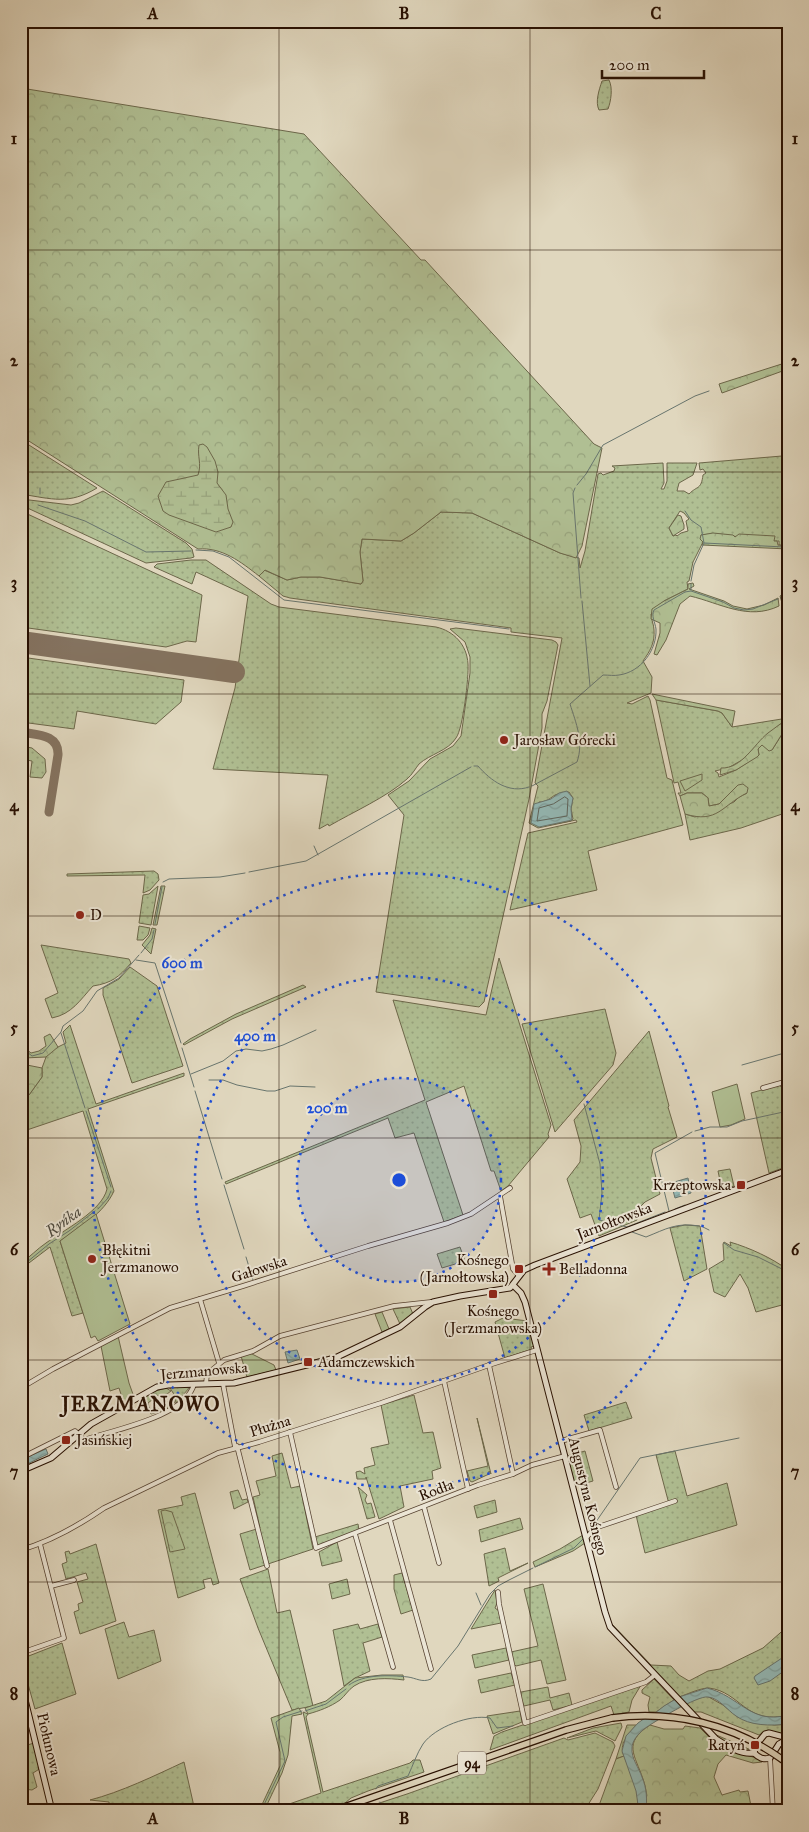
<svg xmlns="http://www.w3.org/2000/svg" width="809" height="1832" font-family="'IM FELL Great Primer',serif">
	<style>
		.grass { fill: url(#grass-dots); stroke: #6c674a; fill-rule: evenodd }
		.forest { fill: url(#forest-crowns); stroke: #6c674a }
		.wetland { fill: url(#wetland-marsh); stroke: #6c674a }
		.cemetery { fill: url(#cemetery-stones); stroke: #6c674a }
		.green { fill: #b0bf93; stroke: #6c674a }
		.water { fill: url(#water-waves); stroke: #68756e }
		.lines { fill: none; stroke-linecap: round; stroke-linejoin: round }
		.shore { stroke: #5e645c; stroke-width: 1 }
		.stream { stroke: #68756e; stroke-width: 1 }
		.taxiway { stroke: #847360; stroke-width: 9 }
		.runway { stroke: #847360; stroke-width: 22 }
		.street-casing { stroke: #554130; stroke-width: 5.5 }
		.secondary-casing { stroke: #270f01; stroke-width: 7 }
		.primary-casing { stroke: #270f01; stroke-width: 8 }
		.street { stroke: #ebe5d5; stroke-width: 4 }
		.secondary { stroke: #ebe5d5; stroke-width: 5 }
		.primary { stroke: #e0d7be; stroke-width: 5.5 }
		.primary-bridge-casing { stroke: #270f01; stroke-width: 8; stroke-linecap: butt }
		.primary-bridge { stroke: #e0d7be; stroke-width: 5.5 }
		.grid { fill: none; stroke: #270f01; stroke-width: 1; stroke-opacity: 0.55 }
		.ring { fill: none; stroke: #1d4ed8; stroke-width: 2.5; stroke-dasharray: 2.5 5 }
		.poi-dot { fill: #8f2418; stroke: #ebe5d5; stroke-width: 2 }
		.labels { text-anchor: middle; stroke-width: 4; stroke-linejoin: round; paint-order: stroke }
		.shield { fill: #ebe5d5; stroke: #624f41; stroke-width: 1 }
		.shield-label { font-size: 14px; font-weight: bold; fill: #270f01 }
		.poi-label { font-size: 15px; fill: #270f01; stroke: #ebe5d5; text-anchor: start }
		.street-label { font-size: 15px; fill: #270f01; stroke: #ebe5d5 }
		.water-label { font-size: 16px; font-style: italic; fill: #4d4a40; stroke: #ebe5d5 }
		.district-label { font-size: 20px; font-weight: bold; letter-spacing: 1px; fill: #270f01; stroke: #ebe5d5 }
		.centre { fill: #1d4ed8; stroke: #ebe5d5; stroke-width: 2.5 }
		.ring-label { font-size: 15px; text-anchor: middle; font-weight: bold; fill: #1d4ed8; stroke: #ebe5d5; stroke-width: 4; stroke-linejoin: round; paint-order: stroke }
		.neatline { fill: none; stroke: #270f01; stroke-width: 2 }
		.grid-label { font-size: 16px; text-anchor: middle; font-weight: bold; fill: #270f01 }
	</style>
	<defs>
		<pattern id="grass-dots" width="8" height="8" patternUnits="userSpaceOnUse" patternTransform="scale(1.25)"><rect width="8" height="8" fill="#b0bf93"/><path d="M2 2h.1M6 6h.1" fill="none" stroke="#97a37d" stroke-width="1.8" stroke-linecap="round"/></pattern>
		<pattern id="forest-crowns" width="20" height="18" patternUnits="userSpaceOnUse" patternTransform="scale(1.25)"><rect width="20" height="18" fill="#b0bf93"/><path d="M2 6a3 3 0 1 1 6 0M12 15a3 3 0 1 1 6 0" fill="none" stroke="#97a37d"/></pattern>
		<pattern id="wetland-marsh" width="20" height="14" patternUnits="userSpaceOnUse" patternTransform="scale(1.25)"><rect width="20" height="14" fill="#b0bf93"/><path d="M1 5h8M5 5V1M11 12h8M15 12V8" fill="none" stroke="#97a37d"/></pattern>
		<pattern id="cemetery-stones" width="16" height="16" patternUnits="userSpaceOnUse" patternTransform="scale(1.25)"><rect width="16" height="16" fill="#b0bf93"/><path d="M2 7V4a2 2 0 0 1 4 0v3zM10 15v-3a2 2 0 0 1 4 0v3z" fill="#97a37d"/></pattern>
		<pattern id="water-waves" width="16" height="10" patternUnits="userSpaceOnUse" patternTransform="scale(1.25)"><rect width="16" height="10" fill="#94b9b6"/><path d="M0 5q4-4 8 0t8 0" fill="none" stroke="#809e9b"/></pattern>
	</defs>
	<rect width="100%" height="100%" fill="#e0d7be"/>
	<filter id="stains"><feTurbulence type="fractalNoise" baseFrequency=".004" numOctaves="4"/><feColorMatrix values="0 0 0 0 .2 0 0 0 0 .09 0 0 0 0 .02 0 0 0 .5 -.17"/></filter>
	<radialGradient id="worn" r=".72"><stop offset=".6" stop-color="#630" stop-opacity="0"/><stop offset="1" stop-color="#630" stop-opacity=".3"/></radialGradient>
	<g class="grass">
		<path d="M609,80C613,88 611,101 608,109L599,110C595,102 599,90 602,81Z"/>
		<path d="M21,440L97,488C69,505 52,499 21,494Z"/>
		<path d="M782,456L788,546L779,545V541C752,544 728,530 701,535L703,542L693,562L689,581L687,582L688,589L664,601L651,614C651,619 654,625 654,630C655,643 650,651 643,661L652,677L651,693L627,703L632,704L648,696L650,700L667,778L672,780L683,825L588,851L597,890L510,910L528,833L577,822L576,820L538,828L529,823L538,786L535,783L562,638L511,632V628L290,598L283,596L259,576L264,570L287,580L301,577H320L361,584L363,581L360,552L362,539L401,541L414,533L441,512L472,513L560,553L579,558L580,568L585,551L598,474L601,473L603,475L614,471L615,468L612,466L663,463L664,483L661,489H664L667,481V463H697L693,475L679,483L677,491H684L689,494C698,485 701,490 703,475L706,473L703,469L700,470L699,463ZM680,511L684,513L689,519L686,521L688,531L681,533L677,536L676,535L673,536L669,528ZM569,792L573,798L571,809L573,819L571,821L549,825L531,820L533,809L539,802C546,802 549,799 555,795C559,793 565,793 569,792Z"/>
		<path d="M103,491L186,543L192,549L194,557L191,558L146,563L21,505V499L71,505L79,503Z"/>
		<path d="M21,511L202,595L196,642L187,641L166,647L21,627Z"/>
		<path d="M191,560H206L271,604L279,607L436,627C454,631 467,645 468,664C469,676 463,729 456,738C448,751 430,754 419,764C415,769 412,775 407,779C387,797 353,812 329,826L328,824L319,829L328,775L213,769L235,688L248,596L196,572L192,584L154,567L157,564Z"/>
		<path d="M788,591V609L784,610L780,596Z"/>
		<path d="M456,628L552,640L556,642L558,645L547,701L542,714V728L529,799L484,1002L479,1007L376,992L404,815L388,795L409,781L430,759L453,746L461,736L470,673V657L465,642L450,629Z"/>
		<path d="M21,657L184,680L181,702L156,724L77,711L74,729L21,722Z"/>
		<path d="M656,700L718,711L722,713L732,727L788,718L742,760L728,768L715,771L718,773L719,777L736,770L759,755L758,749L762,744L772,750L782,734L788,731V812L741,828L690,840L685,814L695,817L734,802L739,797L747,793L719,804L709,806L708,798L702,793H687L680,796L678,793H681L678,782L674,783Z"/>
		<path d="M21,746L32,748L45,759L46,772L42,778L30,777L32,761L21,759Z"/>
		<path d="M154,871L158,874L159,880L150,890L143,893L145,875L67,876V874Z"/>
		<path d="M158,886L151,925L139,923L143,895L149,894Z"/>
		<path d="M161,886H165L157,925H153Z"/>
		<path d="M139,926L150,928L148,935L143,940H137Z"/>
		<path d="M152,928L156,929L151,954L142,945L150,935Z"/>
		<path d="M41,945L129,959L131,963C119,977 112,983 93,986C80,1000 72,1014 52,1018L45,999L58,993Z"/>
		<path d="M499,958L551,1125L548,1134L549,1137L508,1186L501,1191L494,1171H491L464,1086L426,1102L463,1215L444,1222L414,1133L395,1138L388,1118L226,1184L225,1182L425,1100L393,1000L486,1015Z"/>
		<path d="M130,967L157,986L183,1066L132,1083L103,995V988L119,979Z"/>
		<path d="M303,985L306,987L232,1019L184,1045L183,1044L190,1039L236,1014Z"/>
		<path d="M605,1009L616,1053L613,1065L555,1132L522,1024Z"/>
		<path d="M70,1025L96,1104L184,1073V1076L88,1109L114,1191C104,1213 80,1228 60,1241L83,1313L72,1316L50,1247L21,1269V1263C30,1257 37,1249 46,1243C64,1230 102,1211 107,1189L83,1111L21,1132V1096L29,1095L42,1077V1068L46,1057L52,1050L66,1043L63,1032Z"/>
		<path d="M649,1031L669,1106L668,1107L677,1137L653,1149L651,1158L660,1194L645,1202L637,1210V1220L599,1236L591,1214L580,1218L567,1179L580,1162L581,1146L574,1120Z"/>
		<path d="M788,1082V1166L769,1173L751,1093L780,1085L781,1087Z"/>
		<path d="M730,1169L734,1186L722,1190L718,1171Z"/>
		<path d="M685,1225L700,1226L707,1269L684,1281L670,1228Z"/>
		<path d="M724,1242L731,1246L730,1242C750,1248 772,1258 788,1270V1328L782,1305L756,1312L748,1288L740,1274L725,1297L714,1292L709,1269L724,1260L723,1244Z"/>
		<path d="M460,1247L465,1261L442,1268L437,1254Z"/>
		<path d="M410,1307L413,1314L400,1324L393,1309Z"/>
		<path d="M503,1318L528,1321L534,1346L531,1347L532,1349L505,1358L495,1322Z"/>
		<path d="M174,1386L190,1387L176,1403L175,1396L170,1388L166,1387Z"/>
		<path d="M414,1395L423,1433L433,1432L441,1468L432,1471L433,1479L400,1486L404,1507L379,1519L366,1477V1479H357L356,1472L360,1471L365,1474L364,1468L375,1465L371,1448L389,1444L381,1405Z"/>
		<path d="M626,1402L632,1418L589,1431L584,1415Z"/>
		<path d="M477,1418L491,1474L489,1471V1474L472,1482L470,1481L467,1471L488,1466Z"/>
		<path d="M585,1451L593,1481L575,1486L567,1456Z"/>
		<path d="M675,1451L687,1496L727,1483L737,1525L645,1553L636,1515L669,1504L656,1455Z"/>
		<path d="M282,1453L291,1488L300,1486L313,1549L250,1570L240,1534L260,1528L253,1497L260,1495L256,1481L276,1476L272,1456Z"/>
		<path d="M358,1487L367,1495L365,1500L367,1504L371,1503L375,1517L367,1519Z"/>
		<path d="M238,1490L242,1500L247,1499L248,1502L234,1509L230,1492Z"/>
		<path d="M195,1493L219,1583L213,1585L211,1578L203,1580L205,1588L178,1598L158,1510L183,1505L181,1497Z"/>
		<path d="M495,1500L497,1512L477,1518L474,1506Z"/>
		<path d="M520,1518L523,1529L481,1542L479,1530Z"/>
		<path d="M358,1524L359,1530L317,1546L315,1537Z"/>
		<path d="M337,1542L342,1561L322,1566L319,1552Z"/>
		<path d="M96,1544L116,1621L80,1634L74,1612L79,1610L78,1604L83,1602L77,1582L88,1579L86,1573L66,1579L62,1564L67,1562L65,1552L69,1551L70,1554Z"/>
		<path d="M505,1548L510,1571L528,1563L498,1578L499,1581L489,1586L484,1554Z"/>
		<path d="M268,1569L277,1613L290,1610L313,1706L292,1710L258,1628L240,1579Z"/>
		<path d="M347,1579L350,1594L332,1599L329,1584Z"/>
		<path d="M543,1584L566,1680L547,1684L541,1660L516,1666L513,1663L511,1652L538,1646L524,1589Z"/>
		<path d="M495,1590L497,1603L495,1608L499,1611L501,1623L471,1629Z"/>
		<path d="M124,1622L129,1637L154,1630L161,1661L118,1679L105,1629Z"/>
		<path d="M611,1623L651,1665L671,1666L679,1675L689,1681L708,1671L720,1669L763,1648L788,1626V1715C746,1726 741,1692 709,1688C700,1688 688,1694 679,1697L615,1629Z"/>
		<path d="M358,1624L360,1629L378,1624L382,1637L363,1643L370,1671L355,1678L344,1686L333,1630Z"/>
		<path d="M62,1643L76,1694L35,1709L21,1659Z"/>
		<path d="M506,1648L509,1660L475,1668L472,1655Z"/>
		<path d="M511,1673L515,1685L481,1693L478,1680Z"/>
		<path d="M654,1679L674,1700L656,1712H649L648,1705L650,1697L642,1693V1690Z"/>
		<path d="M641,1685L632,1700L629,1712L614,1715L611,1706L490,1750L494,1736L502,1732Z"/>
		<path d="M548,1687L550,1698L569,1693L572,1705L553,1710L550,1700L524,1706L521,1699V1692Z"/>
		<path d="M707,1696L723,1705L738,1717L774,1725L788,1724V1732L780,1734L768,1730L759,1735L701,1712H693L685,1704L697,1698Z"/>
		<path d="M520,1711L522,1722L493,1734L487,1716Z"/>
		<path d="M303,1712L308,1714L306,1717L323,1792L410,1763L413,1760H420L424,1772L368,1791L351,1798L345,1803L324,1811H269L321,1793Z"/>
		<path d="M621,1723L622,1727L615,1741L596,1731L567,1738L593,1728Z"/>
		<path d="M627,1725H636C629,1734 618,1744 624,1756L616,1759Z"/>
		<path d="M595,1733L613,1742L615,1746L598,1789L584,1811H355L407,1794L564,1738L568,1740Z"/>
		<path d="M714,1734L751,1750C739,1753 722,1742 714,1734Z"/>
		<path d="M34,1743L41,1768L33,1773L37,1787L32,1790L24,1789L23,1793H21V1747Z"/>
		<path d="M184,1762L195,1811H109V1802L90,1800C121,1792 154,1776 184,1762Z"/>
	</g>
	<g class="forest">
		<path d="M21,88L304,134L421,260H425L594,444L602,448L582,546L576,558L560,553L472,513L441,512L414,533L401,541L362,539L360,552L363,581L361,584L320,577H301L287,580L265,570L259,576C241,562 222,547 198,549L21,436Z"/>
		<path d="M788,362V369L722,393L719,384Z"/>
		<path d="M678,515L681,516L684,525V529L673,536L669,528Z"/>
		<path d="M713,533L733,535L735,537L739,534L775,536L774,541H777L778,545L788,546V549L702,545L703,542L700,539L701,535Z"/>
		<path d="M693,583L694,586L689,589L724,601L733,606L747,609L764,605L778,598L779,606C748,621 720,603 690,596L680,604L666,640L657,655L654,654L660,633V623L651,619L652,609L664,601L688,589V584Z"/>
		<path d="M652,694L735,711L732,727L722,713L718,711L656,700Z"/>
		<path d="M788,719V731L782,734L772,750L769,751L762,745L758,749L759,755L757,757L736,770L720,775L721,768C742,769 754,744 768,733C775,728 781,723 788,719Z"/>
		<path d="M702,774V780L685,791L680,781Z"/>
		<path d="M743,784L748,788L747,793C722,805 718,824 685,814L680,796L687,793H702L708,798L709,806L719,804L738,785Z"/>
		<path d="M50,1034L58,1047L46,1057L24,1058L21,1045L31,1053L39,1051L46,1046L44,1037Z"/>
		<path d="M21,1061L27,1065L42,1068V1077L29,1095L21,1096Z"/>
		<path d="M165,1510L172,1512L185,1549L170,1552L161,1511Z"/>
		<path d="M583,1535L585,1543L573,1551L535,1567L533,1562L560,1549Z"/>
		<path d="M402,1573L413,1610L401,1614L394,1589V1575Z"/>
		<path d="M382,1675H403L404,1680C388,1678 368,1677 354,1686C348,1690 345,1696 340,1700C330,1707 319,1711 308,1714L305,1708L326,1701L355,1678Z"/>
		<path d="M299,1708L302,1714L292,1716L288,1755L282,1773L264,1811H259L280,1766V1752L271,1718Z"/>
		<path d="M650,1725L664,1729H683L685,1726L700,1728L711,1739L731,1750L762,1760V1762L753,1763L726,1755L718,1764L714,1777L722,1795L739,1790L740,1792L748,1791L752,1811H646C647,1799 647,1790 643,1779C635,1755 622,1743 650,1725Z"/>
		<path d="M624,1756C630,1772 642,1794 636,1811H597L616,1759Z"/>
	</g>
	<path class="wetland" d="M203,444L207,447L215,461L218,472L217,483L226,495L228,509L233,522L231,527L216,532L169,515L163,511L158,496L166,482L198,475C202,463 197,457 199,445Z"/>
	<path class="cemetery" d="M166,1388L171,1391L167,1394L157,1396L148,1403L149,1407L152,1410L161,1408L160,1405L169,1401L172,1395L174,1396L175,1402L165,1410L151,1414L145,1404V1398L152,1392Z"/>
	<g class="green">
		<path d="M737,1084L745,1119L731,1125L720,1127L712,1092Z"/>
		<path d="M96,1214L130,1324L98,1341L95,1336L91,1338L60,1241Z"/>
		<path d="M382,1312L389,1329L382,1332L375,1314Z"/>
		<path d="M118,1336L129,1383L134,1397L124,1404L119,1388L110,1391L101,1346Z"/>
		<path d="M250,1353L274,1365L276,1370L247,1377L241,1356Z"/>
	</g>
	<g class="water">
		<path d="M567,791L573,798L571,809L572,820L539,827L531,823L534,804L551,799L559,793Z"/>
		<path d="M688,1178L691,1193L675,1198L671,1183Z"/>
		<path d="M297,1350L300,1359L288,1363L285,1352Z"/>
		<path d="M46,1449L48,1454L25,1465L22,1459Z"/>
		<path d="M788,1654V1668L770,1681L758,1685L754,1678L755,1676Z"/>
		<path d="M707,1688C740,1696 750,1725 788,1715V1724C771,1726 750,1726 736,1716C727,1710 719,1698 708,1697C698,1695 652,1723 644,1729C638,1734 632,1741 632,1748C631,1758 639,1768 642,1777C647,1789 647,1799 646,1811H636L638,1805L636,1791L622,1751L626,1736L638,1723L645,1718L650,1717L664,1706L679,1697Z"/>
	</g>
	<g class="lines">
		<path class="shore" d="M565,797L568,799L567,816L537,821L539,808L553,804Z"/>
		<g class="stream">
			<path d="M577,485L586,474L603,445L695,396L709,391"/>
			<path d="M40,488V494"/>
			<path d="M575,488L573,493L581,598"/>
			<path d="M38,505L85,521L146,552L191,551"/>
			<path d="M685,511L691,520L701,527L704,543L694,565L691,581"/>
			<path d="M704,543L784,547"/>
			<path d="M196,550L213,551L229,557L284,600L509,629"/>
			<path d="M691,584V590"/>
			<path d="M781,598L788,595"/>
			<path d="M582,601L590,686"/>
			<path d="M474,766H478C491,781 509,794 529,787"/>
			<path d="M532,786L577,762C584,742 576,723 570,704L603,675C609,675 614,676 619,675C641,672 657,650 656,629C655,622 651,616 654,610L685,592L691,591L723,602L734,608L744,610L753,609L778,599"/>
			<path d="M314,846L318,855"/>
			<path d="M249,872L306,861L471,767"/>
			<path d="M163,882L169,879L220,877L245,873"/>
			<path d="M155,924L162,887"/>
			<path d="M141,953L152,939L154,930"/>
			<path d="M136,960L155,963L181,1043"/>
			<path d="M61,1033L85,1108"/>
			<path d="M21,1047L32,1056L43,1053L61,1032L63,1026L83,1011L97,991L119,978L139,955"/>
			<path d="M182,1048L194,1087"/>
			<path d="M742,1065L788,1052"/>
			<path d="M191,1074L223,1061L236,1051L246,1049L262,1051L271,1049L283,1045L316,1030"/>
			<path d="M209,1080H223L237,1085L267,1091H275L290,1086L315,1087"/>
			<path d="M195,1091L222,1179"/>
			<path d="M584,1104L600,1164L602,1193L599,1220L627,1227L665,1212"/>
			<path d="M86,1111L111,1187"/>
			<path d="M695,1131L710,1127H727L742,1121L788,1111"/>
			<path d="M224,1185L244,1249"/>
			<path d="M98,1209L108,1198L111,1191"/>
			<path d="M675,1209L685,1205"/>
			<path d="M669,1211L655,1153L692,1132"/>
			<path d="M703,1227L709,1230"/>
			<path d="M632,1232L646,1237C666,1229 677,1222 699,1226"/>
			<path d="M724,1243L734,1250L758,1257L788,1272"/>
			<path d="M246,1257L253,1280"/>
			<path d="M21,1267L49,1244L69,1231L95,1211"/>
			<path d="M591,1529L640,1458L739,1438"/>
			<path d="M535,1567L574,1548L583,1539"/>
			<path d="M476,1593L481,1605"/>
			<path d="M349,1685C364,1674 389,1675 408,1677C416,1678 422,1683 431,1679L458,1646L490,1594L498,1586L509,1580L533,1568"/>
			<path d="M305,1711L326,1704L346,1689"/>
			<path d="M376,1789L378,1786L408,1776C413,1765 417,1753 423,1744C435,1727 470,1714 490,1718L497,1728L513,1726"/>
			<path d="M380,1802L381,1806L385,1804"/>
			<path d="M261,1811L285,1761L276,1722L283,1717L302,1711"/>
			<path d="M367,1811L381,1806"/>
		</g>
		<path class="taxiway" d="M21,732C37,735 59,734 58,755L49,812"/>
		<path class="runway" d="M21,642L234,672"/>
		<g class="street-casing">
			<g id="street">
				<path d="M763,1088L788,1081"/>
				<path d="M500,1196L513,1269L519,1276"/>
				<path d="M200,1299L219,1363"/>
				<path d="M489,1365L513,1474"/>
				<path d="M444,1381L468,1489"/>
				<path d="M206,1384L207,1374L224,1360L253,1351L280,1336L394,1306L431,1302"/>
				<path d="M223,1384L235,1447"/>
				<path d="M21,1388L53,1369L170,1308L243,1286L368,1246L448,1223L471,1214L510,1188"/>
				<path d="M290,1432L316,1548L478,1485L513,1474L532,1465L565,1456"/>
				<path d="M561,1441L600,1430L616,1487"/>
				<path d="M237,1446L267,1566"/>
				<path d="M21,1458L75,1431L84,1440C112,1430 186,1417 194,1384"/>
				<path d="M424,1507L439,1563"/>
				<path d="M390,1520L431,1669"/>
				<path d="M355,1534L393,1667"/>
				<path d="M586,1538L595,1528L675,1501"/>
				<path d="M21,1550C51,1541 78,1526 104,1508L218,1453L259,1442L381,1403L489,1365L537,1350"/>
				<path d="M51,1586L74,1580"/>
				<path d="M498,1592L499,1604L525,1723L646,1682L655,1675"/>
				<path d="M21,1653L64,1638L40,1544"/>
				<path d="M770,1758L773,1811"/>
			</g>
		</g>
		<g class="secondary-casing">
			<g id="secondary">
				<path d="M513,1285L521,1293L525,1302L605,1612L610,1627L716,1739C727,1746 741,1755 754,1753C759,1758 763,1760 770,1758L779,1744L788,1739"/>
				<path d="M21,1471L51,1458L91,1424L157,1387L168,1385L234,1383L335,1358L400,1327L425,1307L433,1302L460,1296L510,1288L524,1270L535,1265L788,1170"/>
				<path d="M21,1683L52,1811"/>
				<path d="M754,1753L756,1745L765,1734L769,1733L788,1738"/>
			</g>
		</g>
		<g class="primary-casing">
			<g id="primary">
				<path d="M783,1760L788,1764"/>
				<path d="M333,1811L566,1730L612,1718"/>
			</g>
		</g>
		<use href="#street" class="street"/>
		<use href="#secondary" class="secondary"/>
		<use href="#primary" class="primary"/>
		<g class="primary-bridge-casing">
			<path id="primary-bridge" d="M612,1718C673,1710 733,1724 783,1760"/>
		</g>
		<use href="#primary-bridge" class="primary-bridge"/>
	</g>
	<path class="grid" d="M279,21V1811M530,21V1811M21,250H788M21,472H788M21,694H788M21,916H788M21,1138H788M21,1360H788M21,1582H788"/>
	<circle cx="399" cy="1180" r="102" fill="#1d4ed8" fill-opacity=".12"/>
	<g class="ring">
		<circle cx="399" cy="1180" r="102"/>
		<circle cx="399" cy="1180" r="204"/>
		<circle cx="399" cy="1180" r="307"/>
	</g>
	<g class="poi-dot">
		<circle cx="504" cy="740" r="5"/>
		<circle cx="80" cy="915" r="5"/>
		<rect x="736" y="1180" width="10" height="10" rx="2.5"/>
		<circle cx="92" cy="1259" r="5"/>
		<rect x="514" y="1264" width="10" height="10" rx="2.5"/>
		<path d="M546.5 1261.5h5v5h5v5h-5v5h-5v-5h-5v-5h5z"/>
		<rect x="488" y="1289" width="10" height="10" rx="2.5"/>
		<rect x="303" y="1357" width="10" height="10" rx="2.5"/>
		<rect x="61" y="1435" width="10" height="10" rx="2.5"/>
		<rect x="750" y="1740" width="10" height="10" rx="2.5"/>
	</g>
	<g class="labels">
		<rect class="shield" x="458" y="1751.5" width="28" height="23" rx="4"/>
		<g class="shield-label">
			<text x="472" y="1768">94</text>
		</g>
		<g class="poi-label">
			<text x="514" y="745">Jarosław Górecki</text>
			<text x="90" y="920">D</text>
			<text x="731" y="1190" text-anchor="end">Krzeptowska</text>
			<text x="102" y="1255">Błękitni<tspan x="102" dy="17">Jerzmanowo</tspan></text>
			<text x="509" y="1265" text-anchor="end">Kośnego<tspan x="509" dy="17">(Jarnołtowska)</tspan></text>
			<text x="559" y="1274">Belladonna</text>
			<text x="493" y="1316" text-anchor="middle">Kośnego<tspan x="493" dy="17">(Jerzmanowska)</tspan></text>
			<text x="318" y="1367">Adamczewskich</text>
			<text x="76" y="1445">Jasińskiej</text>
			<text x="745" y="1750" text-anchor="end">Ratyń</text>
		</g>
		<g class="street-label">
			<text transform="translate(614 1221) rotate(-21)" y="5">Jarnołtowska</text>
			<text transform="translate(259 1269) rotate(-18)" y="5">Gałowska</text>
			<text transform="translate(204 1371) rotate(-5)" y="5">Jerzmanowska</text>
			<text transform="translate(270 1426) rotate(-17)" y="5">Płużna</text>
			<text transform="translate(436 1490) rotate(-21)" y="5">Rodła</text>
			<text transform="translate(588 1496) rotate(76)" y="5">Augustyna Kośnego</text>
			<text transform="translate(49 1744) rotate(77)" y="5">Piołunowa</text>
		</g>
		<g class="water-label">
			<text transform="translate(63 1221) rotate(-37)" y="6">Ryńka</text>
		</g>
		<g class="district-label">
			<text x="141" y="1411">JERZMANOWO</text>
		</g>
	</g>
	<circle cx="399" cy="1180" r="8" class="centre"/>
	<g class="ring-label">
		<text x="182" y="968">600 m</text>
		<text x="255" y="1041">400 m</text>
		<text x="327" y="1113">200 m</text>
	</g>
	<rect width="809" height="1832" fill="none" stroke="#e0d7be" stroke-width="55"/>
	<path d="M602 70v8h102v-8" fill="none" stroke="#270f01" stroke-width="2.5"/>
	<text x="609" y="70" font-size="15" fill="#270f01" stroke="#ebe5d5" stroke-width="4" paint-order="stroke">200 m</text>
	<rect x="28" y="28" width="754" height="1776" class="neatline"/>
	<g class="grid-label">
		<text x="153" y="19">A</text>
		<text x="404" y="19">B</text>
		<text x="656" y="19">C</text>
		<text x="14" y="144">1</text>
		<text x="795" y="144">1</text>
		<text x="14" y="366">2</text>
		<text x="795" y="366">2</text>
		<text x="14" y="588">3</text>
		<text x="795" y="588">3</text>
		<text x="14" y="811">4</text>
		<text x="795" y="811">4</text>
		<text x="14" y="1033">5</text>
		<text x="795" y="1033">5</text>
		<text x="14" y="1255">6</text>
		<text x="795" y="1255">6</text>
		<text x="14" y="1477">7</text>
		<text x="795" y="1477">7</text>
		<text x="14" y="1699">8</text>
		<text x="795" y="1699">8</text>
		<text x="153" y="1824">A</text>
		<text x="404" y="1824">B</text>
		<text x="656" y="1824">C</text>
	</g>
	<rect width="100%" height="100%" filter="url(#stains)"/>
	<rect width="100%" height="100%" fill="url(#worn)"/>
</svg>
